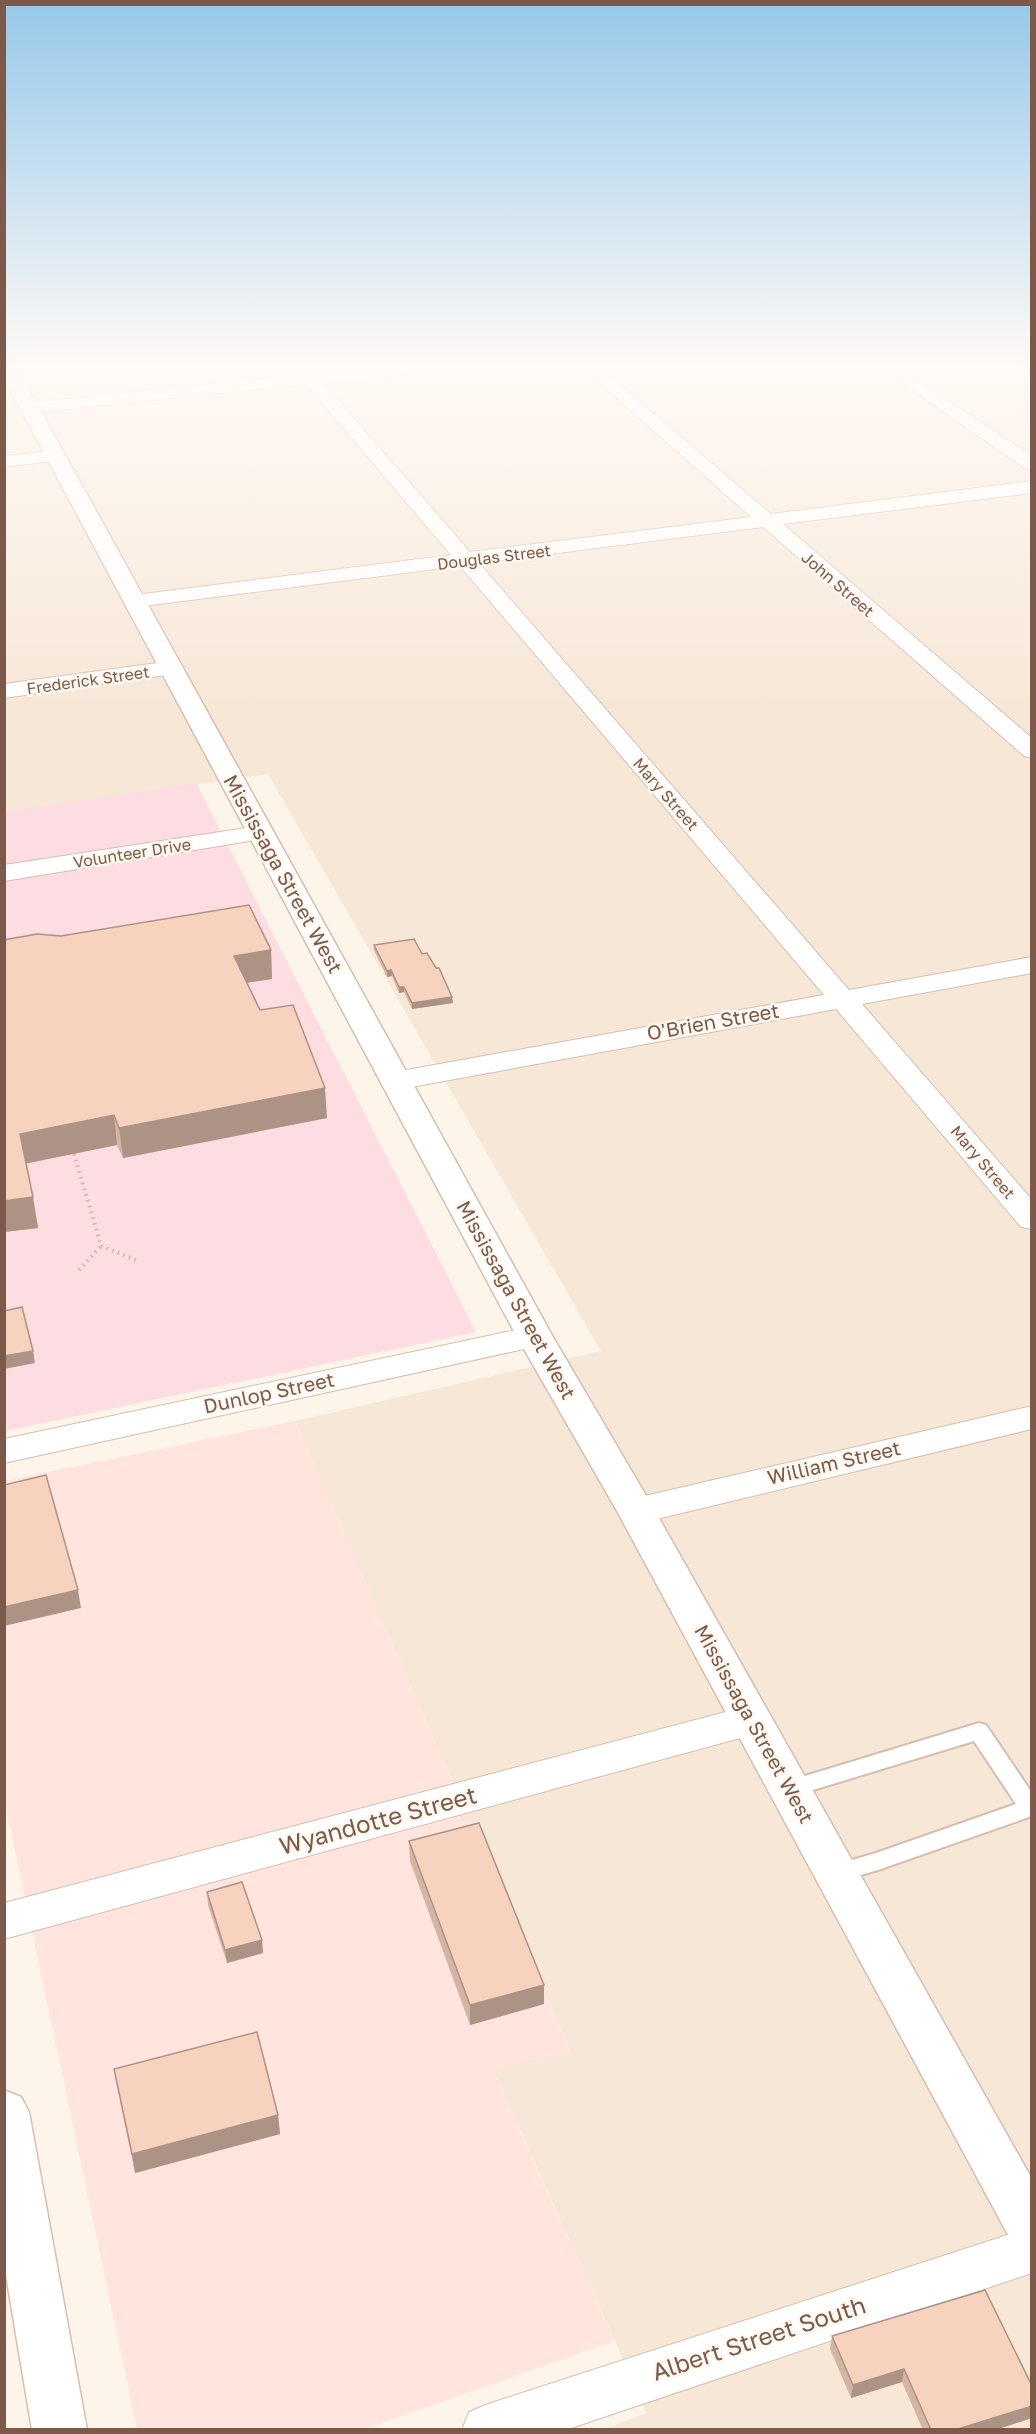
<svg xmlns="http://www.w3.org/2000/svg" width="1036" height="2434" font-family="'Golos Text',sans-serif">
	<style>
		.residential { fill: #f7e7d7 }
		.commercial { fill: #ffe5dd }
		.medical { fill: #fddce2 }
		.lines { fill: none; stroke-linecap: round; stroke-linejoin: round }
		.service-casing { stroke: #d5beb0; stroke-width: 4 }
		.minor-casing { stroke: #d5beb0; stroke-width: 2 }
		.tertiary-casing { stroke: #d5beb0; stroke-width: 3 }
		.secondary-casing { stroke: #d8bead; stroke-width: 3 }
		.path { stroke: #dcb5a0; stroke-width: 4; stroke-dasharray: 1.5 4.5; stroke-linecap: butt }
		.service { fill: #fff; fill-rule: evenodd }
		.minor { fill: #fff; fill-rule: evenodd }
		.tertiary { fill: #fff; fill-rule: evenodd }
		.secondary { fill: #fff; fill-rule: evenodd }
		.wall { fill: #d4b5a4 }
		.shaded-wall { fill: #ac9386 }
		.building { fill: #f6d2bf; stroke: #ac9386; stroke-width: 1.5 }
		.labels { text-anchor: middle; stroke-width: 5; stroke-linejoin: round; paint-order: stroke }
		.far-street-label { font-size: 16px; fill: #7d5949; stroke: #fff9f2 }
		.street-label { font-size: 20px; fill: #7d5949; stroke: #fff9f2 }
		.near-street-label { font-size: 24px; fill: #7d5949; stroke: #fff9f2 }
	</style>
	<rect width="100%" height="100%" fill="#fef5ea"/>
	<path class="residential" d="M5,368H1031V2429H604L647,2413L492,2068L570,2051L295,1421L601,1351L268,774L5,812Z"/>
	<path class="commercial" d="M295,1421L570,2052L492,2069L614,2341L365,2429H137L5,1803L4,1481Z"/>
	<path class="medical" d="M196,783L476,1332L5,1431V812Z"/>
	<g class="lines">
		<g class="service-casing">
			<path id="service" d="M979,1723L986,1725L1032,1793V1816L878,1870L836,1882L828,1879L825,1873L828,1867L876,1853L1016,1804L974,1741L790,1797L782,1795L779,1789L782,1783Z"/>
		</g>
		<g class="minor-casing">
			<g id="minor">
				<path d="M293,368H310L315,373L372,368H424L422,372L416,373L323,383L470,552L751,517L583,368H600L771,514L1032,481V493L783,524L1032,738V758L1024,756L763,527L479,563L849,990L1032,957V973L862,1004L1032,1200V1229L1021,1227L836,1009L395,1090L385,1087L380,1081L385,1075L395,1072L824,995L460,566L135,607L128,605L125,601L128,597L135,595L451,555L306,384L29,413L23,412L20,408L23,404L29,403L298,375Z"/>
				<path d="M881,368H899L1032,456V470L1026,469Z"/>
				<path d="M54,451L60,452L63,456L60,460L4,467V456Z"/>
				<path d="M172,661L180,663L183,668L180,673L4,698V684Z"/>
				<path d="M260,826L269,828L272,833L269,838L4,881V865Z"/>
				<path d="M535,1326L547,1330L552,1337L547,1344L4,1463V1439Z"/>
				<path d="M1032,1406V1429L636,1524L623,1520L618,1511L623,1502L636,1498Z"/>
				<path d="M752,1705L766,1709L772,1720L766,1731L4,1939V1903Z"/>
				<path d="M1032,2227V2273L565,2430H462L469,2412L488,2404Z"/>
			</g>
		</g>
		<g class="tertiary-casing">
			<path id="tertiary" d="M4,368H17L553,1337L655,1511L1032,2179V2252L1014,2246L617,1511L517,1337L4,378Z"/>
		</g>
		<g class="secondary-casing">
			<path id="secondary" d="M4,2090L21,2097L29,2112L87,2430H32L4,2263Z"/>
		</g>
		<g class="path">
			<path d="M74,1154L101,1246"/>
			<path d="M101,1246L138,1261"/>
			<path d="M79,1270L101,1246"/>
		</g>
		<use href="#service" class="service"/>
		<use href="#minor" class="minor"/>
		<use href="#tertiary" class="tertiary"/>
		<use href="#secondary" class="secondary"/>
	</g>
	<g class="wall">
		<path d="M61,936L271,950L272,979L247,983L260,1010L327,1118L123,1158L117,1145L26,1163L38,1228L4,1232Z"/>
		<path d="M374,945L422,954L452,997L453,1003L412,1009L404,992L399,993L392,976L387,977L374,950Z"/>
		<path d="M409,1841L544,1985V2004L470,2025L410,1861Z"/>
		<path d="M207,1892L262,1940L263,1953L227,1963L208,1905Z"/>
		<path d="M114,2069L278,2115L280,2134L135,2173Z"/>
		<path d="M832,2336L1032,2418L995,2430H923L902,2382L851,2398L830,2349Z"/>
	</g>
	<g class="shaded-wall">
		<path d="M271,950L272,979L237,984L234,956Z"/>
		<path d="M391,970L392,976L387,977V971Z"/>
		<path d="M399,987H404V992L399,993Z"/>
		<path d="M452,997L453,1003L412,1009V1003Z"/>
		<path d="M325,1088L327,1118L123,1158L119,1128Z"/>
		<path d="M114,1115L117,1145L24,1164L20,1134Z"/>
		<path d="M33,1197L38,1228L4,1232V1201Z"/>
		<path d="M33,1351L35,1363L4,1369V1356Z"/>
		<path d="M78,1590L81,1608L4,1626V1607Z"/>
		<path d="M262,1940L263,1953L227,1963L225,1950Z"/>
		<path d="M544,1985V2004L470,2025V2005Z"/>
		<path d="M278,2115L280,2134L135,2173L132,2154Z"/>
		<path d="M904,2369L902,2382L851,2398L853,2385Z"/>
		<path d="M1032,2406V2418L995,2430H955Z"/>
	</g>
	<g class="building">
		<path d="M249,905L271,950L234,956L260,1010L293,1005L325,1088L119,1128L114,1115L20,1134L33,1197L4,1201V940L37,934L61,936Z"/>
		<path d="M414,939L422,954L427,953L436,968H439L452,997L412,1003L404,987H399L391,970L387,971L374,945Z"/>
		<path d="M22,1307L33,1351L4,1356V1311Z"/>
		<path d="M46,1475L78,1590L4,1607V1485Z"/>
		<path d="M479,1823L544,1985L470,2005L409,1841Z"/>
		<path d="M242,1882L262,1940L225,1950L207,1892Z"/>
		<path d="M257,2032L278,2115L132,2154L114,2069Z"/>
		<path d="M985,2290L1032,2386V2406L955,2430H931L904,2369L853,2385L832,2336Z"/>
	</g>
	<linearGradient id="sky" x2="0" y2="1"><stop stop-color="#96c8e9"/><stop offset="0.52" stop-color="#fffaf6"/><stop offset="1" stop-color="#fffaf6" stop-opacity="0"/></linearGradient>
	<rect width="1036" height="708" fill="url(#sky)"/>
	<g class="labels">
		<g class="far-street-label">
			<text transform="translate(494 557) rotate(-7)" y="6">Douglas Street</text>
			<text transform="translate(838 584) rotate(41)" y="6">John Street</text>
			<text transform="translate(88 680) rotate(-8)" y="6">Frederick Street</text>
			<text transform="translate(666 794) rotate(49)" y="6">Mary Street</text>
			<text transform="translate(132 853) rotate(-9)" y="6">Volunteer Drive</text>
			<text transform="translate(983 1162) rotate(50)" y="6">Mary Street</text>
		</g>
		<g class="street-label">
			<text transform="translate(283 874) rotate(61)" y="7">Mississaga Street West</text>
			<text transform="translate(713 1022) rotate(-10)" y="7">O'Brien Street</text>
			<text transform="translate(516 1300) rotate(61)" y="7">Mississaga Street West</text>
			<text transform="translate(269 1393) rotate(-12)" y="7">Dunlop Street</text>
			<text transform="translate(834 1463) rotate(-13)" y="7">William Street</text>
			<text transform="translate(754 1724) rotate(61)" y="7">Mississaga Street West</text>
		</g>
		<g class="near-street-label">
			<text transform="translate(378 1821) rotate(-15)" y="8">Wyandotte Street</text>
			<text transform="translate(759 2339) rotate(-18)" y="8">Albert Street South</text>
		</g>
	</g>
	<rect width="1036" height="2434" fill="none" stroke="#7d5949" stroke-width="12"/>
</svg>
